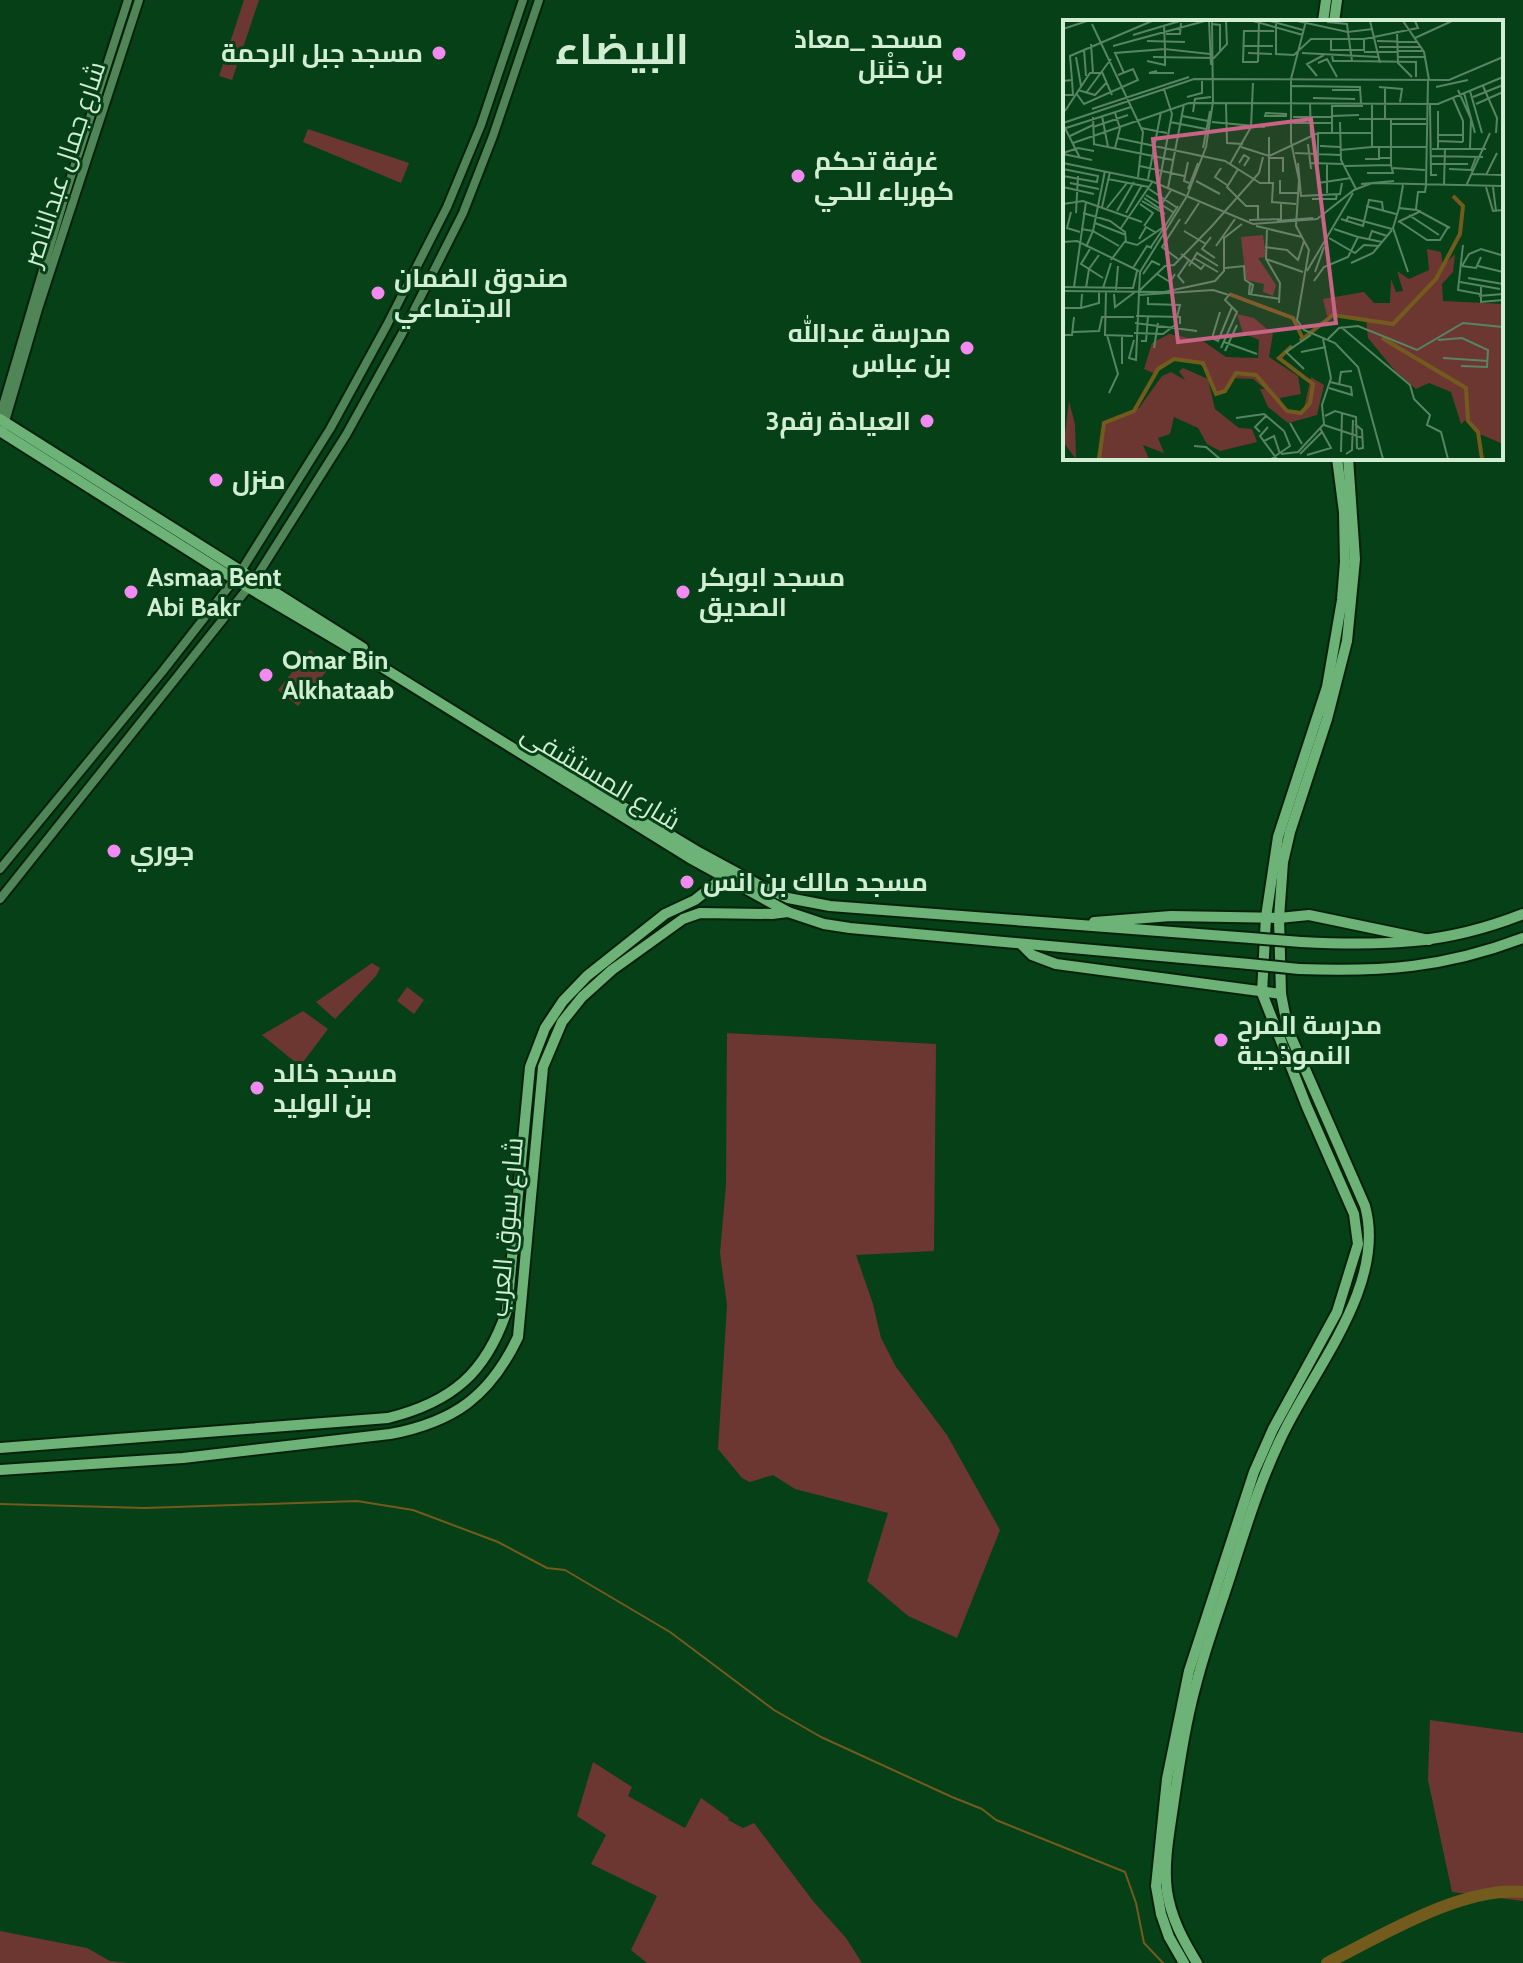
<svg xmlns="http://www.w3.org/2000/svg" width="1523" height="1963" font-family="Cabin,Cairo,sans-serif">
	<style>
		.green { fill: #6c3731 }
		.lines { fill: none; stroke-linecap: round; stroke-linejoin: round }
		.stream { stroke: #735b1e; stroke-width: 2 }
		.river { stroke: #735b1e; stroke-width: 12 }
		.minor-casing { stroke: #06220c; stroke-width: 12 }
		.major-casing { stroke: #06220c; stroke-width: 14 }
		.minor { stroke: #508557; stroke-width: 8 }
		.major { stroke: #6db276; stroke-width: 10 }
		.major-bridge-casing { stroke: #06220c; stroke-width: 14; stroke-linecap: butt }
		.major-bridge { stroke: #6db276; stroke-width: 10 }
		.poi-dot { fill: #f38af2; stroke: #064016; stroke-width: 3 }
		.labels { text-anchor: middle; stroke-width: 6; stroke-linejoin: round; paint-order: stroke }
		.poi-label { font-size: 26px; font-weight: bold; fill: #d1edd3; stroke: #064016; text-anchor: start }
		.street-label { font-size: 26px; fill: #d1edd3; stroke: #064016 }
		.town-label { font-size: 42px; font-weight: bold; fill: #d1edd3; stroke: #064016 }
		.inset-river { fill: none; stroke: #735b1e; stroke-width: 4 }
		.inset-road { fill: none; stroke: #578562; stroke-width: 2 }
		.view { fill: #c76385; fill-opacity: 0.15; stroke: #c76385; stroke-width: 4 }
		.inset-edge { fill: none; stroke: #d1edd3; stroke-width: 4 }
	</style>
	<rect width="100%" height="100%" fill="#064016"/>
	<g class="green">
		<path d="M244,0H259L232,80L219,76Z"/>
		<path d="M308,129L409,163L401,183L303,142Z"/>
		<path d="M310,650L330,667L298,706L278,690Z"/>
		<path d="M372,963L380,968L376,976L335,1019L316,1002Z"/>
		<path d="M407,987L424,1000L414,1014L397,1001Z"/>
		<path d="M303,1011L328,1029L300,1066L262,1035Z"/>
		<path d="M727,1033L936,1044L934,1251L856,1255L873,1304L881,1338L896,1367L947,1435L1000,1530L957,1638L908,1616L867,1581L888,1513L795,1489L773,1475L750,1482L742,1478L718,1449L727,1305L720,1253L726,1185Z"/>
		<path d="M1430,1720L1523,1733V1901L1452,1892L1428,1780Z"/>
		<path d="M593,1762L632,1787L628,1796L685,1828L701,1798L729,1818L728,1820L743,1828L754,1823L813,1901L846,1938L862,1963H647L631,1950L657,1896L591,1864L606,1835L577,1816Z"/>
		<path d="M0,1931L87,1948L110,1961L128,1963H0Z"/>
	</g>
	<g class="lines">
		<path class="stream" d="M0,1504L145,1508L357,1501L413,1510L498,1542L547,1568L565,1570L670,1632L774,1710L821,1737L952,1797L982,1809L996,1820L1125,1872L1136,1903L1144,1943L1163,1963"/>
		<path class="river" d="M1327,1963C1381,1936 1462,1886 1523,1892"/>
		<g class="minor-casing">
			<g id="minor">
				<path d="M0,416L66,192L128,0"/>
				<path d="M3,428L38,309L139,0"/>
				<path d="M0,869L162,672L241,571L330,429L387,325L447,207L481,125L523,0"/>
				<path d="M0,899L255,579L346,435L402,334L463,213L493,136L539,0"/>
			</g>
		</g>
		<g class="major-casing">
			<g id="major">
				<path d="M1323,22L1326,0"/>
				<path d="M1334,22L1337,0"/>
				<path d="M0,419L363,648"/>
				<path d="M0,431L234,579L369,659L690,858L788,912L824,924L850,928L1249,964"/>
				<path d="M530,751L700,853L757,884L788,898L830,906L1251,938"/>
				<path d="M1094,922L1171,916L1279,918L1309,915L1429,940"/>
				<path d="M1301,942C1383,946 1445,945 1523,914"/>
				<path d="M1022,945L1032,955L1056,964L1281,994"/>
				<path d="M1299,969C1382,972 1444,968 1523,938"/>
				<path d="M0,1448L388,1418C452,1402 486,1373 507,1310L530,1067L545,1028L563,1001L587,976L665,914L695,900L724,877H728"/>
				<path d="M0,1470L183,1458L390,1434C454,1422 490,1396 518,1337L543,1067L562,1022L582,997L612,970L683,919L700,913L772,914L788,912"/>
				<path d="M1184,1963L1169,1937L1161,1914L1156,1886L1167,1779L1189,1671L1254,1472L1273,1429L1337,1312L1358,1244L1354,1214L1307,1107L1262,993L1266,917L1278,837L1327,687L1342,600L1345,562L1344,512L1337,458"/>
				<path d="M1197,1963C1183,1940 1171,1918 1167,1891C1163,1862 1170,1829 1174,1800C1180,1760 1186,1720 1197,1681C1206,1646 1219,1611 1230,1577C1245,1530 1259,1484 1280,1440C1312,1370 1387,1286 1365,1206L1288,1030L1281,994L1279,918L1283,862L1290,832L1327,719L1347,641L1355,559L1348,458"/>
			</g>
		</g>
		<use href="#minor" class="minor"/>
		<use href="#major" class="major"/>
		<g class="major-bridge-casing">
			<g id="major-bridge">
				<path d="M1251,938L1301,942"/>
				<path d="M1249,964L1299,969"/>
			</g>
		</g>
		<use href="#major-bridge" class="major-bridge"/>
	</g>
	<g class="poi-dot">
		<circle cx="439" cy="53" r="8"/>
		<circle cx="959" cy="54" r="8"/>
		<circle cx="798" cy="176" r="8"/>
		<circle cx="378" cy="293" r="8"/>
		<circle cx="967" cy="348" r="8"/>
		<circle cx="927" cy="421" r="8"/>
		<circle cx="216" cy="480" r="8"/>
		<circle cx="131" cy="592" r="8"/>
		<circle cx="683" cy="592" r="8"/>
		<circle cx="266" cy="675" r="8"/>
		<circle cx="114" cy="851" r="8"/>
		<circle cx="687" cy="882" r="8"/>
		<circle cx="1221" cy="1040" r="8"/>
		<circle cx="257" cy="1088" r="8"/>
	</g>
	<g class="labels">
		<g class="poi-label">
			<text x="943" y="48" text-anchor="end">مسجد _معاذ<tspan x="943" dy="30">بن حَنْبَل</tspan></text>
			<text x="423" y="62" text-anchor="end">مسجد جبل الرحمة</text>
			<text x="814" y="170">غرفة تحكم<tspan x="814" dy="30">كهرباء للحي</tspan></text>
			<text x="394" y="287">صندوق الضمان<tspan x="394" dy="30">الاجتماعي</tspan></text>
			<text x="951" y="342" text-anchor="end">مدرسة عبدالله<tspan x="951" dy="30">بن عباس</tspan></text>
			<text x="911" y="430" text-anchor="end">3العيادة رقم</text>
			<text x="232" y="489">منزل</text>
			<text x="147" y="586">ِAsmaa Bent<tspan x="147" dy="30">Abi Bakr</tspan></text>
			<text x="699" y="586">مسجد ابوبكر<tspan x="699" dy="30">الصديق</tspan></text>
			<text x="282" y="669">Omar Bin<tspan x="282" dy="30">Alkhataab</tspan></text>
			<text x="130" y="860">جوري</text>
			<text x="703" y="891">مسجد مالك بن انس</text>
			<text x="1237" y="1034">مدرسة المرح<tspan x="1237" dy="30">النموذجية</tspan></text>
			<text x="273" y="1082">مسجد خالد<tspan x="273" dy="30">بن الوليد</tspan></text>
		</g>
		<g class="street-label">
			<text transform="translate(64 164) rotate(-72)" y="9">شارع جمال عبدالناصر</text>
			<text transform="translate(601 777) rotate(31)" y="9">شارع المستشفى</text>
			<text transform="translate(506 1227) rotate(-85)" y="9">شارع سوق العرب</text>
		</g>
		<g class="town-label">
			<text x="622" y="64">البيضاء</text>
		</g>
	</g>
	<g transform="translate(1063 20)">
		<rect width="440" height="440" fill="#064016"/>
		<path d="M200,215L203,237L195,238L213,265L210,276L200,272L201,264L183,260L178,217ZM364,229L378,232L380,246L392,234L390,252L379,264L380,281L440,284V424L412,412L404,399L398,404L388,372L366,363L353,369L332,351L305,318L303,299L264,296L260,279L301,272L311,283H327L328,259L333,272L340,271L334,251L346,259L366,250ZM174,294L191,298L210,314L206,337L235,356L238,374L217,378L220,387L234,393L241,388L248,357L261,365L254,395L225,403L205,387L197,369H202L190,359L169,358L162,372L152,375L146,353L135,342L113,340L90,353L81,349L89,323L106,314L140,321L163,337L195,338L196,320L180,313ZM120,348L145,359L152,389L176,408L189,409L194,422L157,431L144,424L135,408L111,397L107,414L95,418L101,433L80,425L86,439H34L42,403L76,388L99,356L108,352L122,360L116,351ZM6,381L12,404L13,439L1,423Z" fill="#6c3731"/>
		<path class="inset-river" d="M166,274L230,298L240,319M319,318L403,368L405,401L415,412L419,439M237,321L270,295L330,304L373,259L397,214L400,186L390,176M36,439L41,403L71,391L95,349L111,339L140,343L153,374L162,371L173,353L193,355L224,391L238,393L247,383L250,364L216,338L229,326"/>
		<path class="inset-road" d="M146,1L148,45M190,1L240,15M207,1L240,10M213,1V34L231,35L248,19H301L355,8L352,1M234,1L285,12L289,41L353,42V57M243,1L228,59V122L236,160L233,206L246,230L234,300L241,310L272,323L295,347L320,439M307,1L317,43M340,1L361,32L366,60M264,2L284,4L285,12L310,9M29,4L80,112L75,157M149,4L157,5V31M0,9L24,1M334,11L335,43L349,57M103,14H117L118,3M70,15L117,1M352,18L389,1M268,19V30H301V20M84,21L122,22M314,21L355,22M28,24L30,53M50,26L142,1M180,26H210M316,27H357M21,29L23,56M335,31H360M301,32H334M185,33L209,34M239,33L315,37M269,35L270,41H289M13,37L18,66M90,37L151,38L164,24L163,1M335,37H363M84,41L102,45V29L147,34M195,42H180L181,11H211M195,42L196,1M255,43L264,39L274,57M94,51L86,53H111M39,52L49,75M61,53L52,33L102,29L101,5M254,56L244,44L261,35M0,61L9,60L7,36L89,1M229,66L297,67L298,83M420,66L434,98L433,113M316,67L339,69L337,82M373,67L405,60M15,70L32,75L44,62M269,70H298M395,70L408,99L407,128M407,71L419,113M13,73L21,84L75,60L70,49L55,55M23,73L48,39M401,73L412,113M0,75H10L9,60M124,77L139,73V61M410,77L440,65M250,78L292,79M390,78L400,101V122M247,83L248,116M163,84L164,123L180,124M413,84L440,72M269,85V112M367,85L368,155H374M269,86H300M29,89L126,57M2,91L27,53H37M130,92L132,79L148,77M52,93L57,108L52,128M203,93L223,94V96H202ZM39,96L45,127M119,96L145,101M269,96L296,95M30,97L31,124M230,97H269M296,99H363M322,99V67M107,102L143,109M149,102L202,107M277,102L278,140L293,169M0,103L131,59L386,60L440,37M230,103H269M328,104H363M1,106L17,138M30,107L65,95M78,108L104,113M0,109L68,87M309,113V127H364M375,115H400M7,116L30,105M206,117V162M54,118L162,141L197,163H210L209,182L233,184M375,121L400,122M10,123L126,83L375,84L440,57M30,124L110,140M245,124L248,149M262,126H257L277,127M178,127L206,136L255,113H309V83M140,128L147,91M369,129H423M375,129V91M277,130L309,127M0,133L15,128L31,131M232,133L277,135M0,134L29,140M368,136L420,137M206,138H220V152M328,138V99M302,139H316V127M125,142L121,161L126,163M0,143L88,161L190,204L254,199L291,170L309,163L440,166M176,143L181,135L186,138L181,146M235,143L238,176M248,143L280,144M255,143V114M167,144L188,107L190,63M368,144H405M77,146L121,156M282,146L328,145V138H316M158,148L152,157L164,165M330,148L362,150M0,149L35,156L34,162L0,156M175,149L164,167L183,186H195V200M386,149L408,150L413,137M42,151L30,211L56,226M304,153H330L328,145M409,154L440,155M423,155L434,133M45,159L86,167M85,159L98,92M217,160V173H235M133,161L157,174M7,163L36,169M255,163L288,158M96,164L109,94L101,69M298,164L331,161M381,164L382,129M340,165L336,188L354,190L387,208M363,165L365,60M403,166L427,113M0,167L31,174M423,167L430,191L440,190M430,167L433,191M105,168L121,84M86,169L113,187M125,169L135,143M264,173V144M83,175L110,192M237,176L277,174L279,163M81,178L96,188L108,170M249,179H273L274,174M79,181L102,194M0,184L20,181L79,202M77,184L90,193L81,206M303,186L333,194M39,187L47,152M44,188L64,163M336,188L330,208L345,252M353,189L355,172H362L363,165M54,191L71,162M8,192L4,208L17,212M13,193L15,156M20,193L47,201L62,212L63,222L74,225L102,206L115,186M63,193L79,165M346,195L376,215M278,199L300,206L306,180L319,182L320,190M186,200L218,199V184M214,201L250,198M283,202L285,197L329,209M335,202L358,191M337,202L364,220H377L385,207M32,203L63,215M122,204L136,183M193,206L239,217M58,208L90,161M204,208L203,239L217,263L216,283M18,209L30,211L23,227M271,209L295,217M121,211L143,224M148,217L139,229L152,238M266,218L292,233L301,225L316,226M76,219L83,207L92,212M306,219L309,211L324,216M0,222L14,221L76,251M400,225L395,270L417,274M153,226L172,199M88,227L102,206M202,227L224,230L235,240L241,221M118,234L138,249L142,244M36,235L26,249L40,258M131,238L155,252M115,239L99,227L117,199M203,239L240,252M48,240L63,220M288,243L310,233L329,210M126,246L134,233L155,246M399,246L406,234L418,229L438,235M399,246L413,248L418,237M415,246L440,252M70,248L84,226L89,228M162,248L181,246L182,260L190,265L188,275M244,251L290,173M252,252L261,227M80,254L89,241L97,245M94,254L107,262L112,254M405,258L440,264M251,261L261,247L285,237L295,217L319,222M397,262L437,269M121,263L115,256L126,240M187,263L186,274L217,279M418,265V282L440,280M0,267L70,268L74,251M11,267L23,182M23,268L26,249L18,244L27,229M40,268L48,243M53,270L55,246M0,271L101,272L152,261L161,251V218L179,204M76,271L102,246L111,245L148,207L196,153L200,137M43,272L42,315L70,316M51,274L52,287L72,272M75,275L150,270L166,275L162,280L174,292L158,328M416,276L440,274M85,277V284L117,285L114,297M0,288H18L19,274M18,288L36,283V271M157,292L149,318L155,321L169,287M73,296L117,297V304M72,303L134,311M278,307L347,365L351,379L367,395L364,405L378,412L385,439M10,312L36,311L39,297H71M71,313L100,314L112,305M0,315H9L11,297M44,315L55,354L46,373M265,319L276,308L295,306L354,330L400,303L440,307M71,320L66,338L73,340L77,252L124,176L143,127L150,82L149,1M375,320L399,318L425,330L424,347L398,346M78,321H83L85,296M161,322L194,334M91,328L95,303M162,331L174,305M238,332L263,327M380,338L425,341M59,344V316M241,349L223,332L248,315M276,365L278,352L289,351M266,368L289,375L288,367L267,362M262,396L272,391L293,397L294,429M173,398L201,394L221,411L227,426L208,439M227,403L239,424M292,404L299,410L300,428L295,429M261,405L300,418M205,407L197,416L214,439M197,412L192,407L204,395M201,421L211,416L217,434M131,426L143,427L157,439M278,432L279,393M218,434L235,432L261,404L259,385L268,358L260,319M237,434L259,412M283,434L289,430L290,400M244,435L268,428L257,408"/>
		<path class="view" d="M248,99L273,303L115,322L90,119Z"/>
		<rect width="440" height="440" class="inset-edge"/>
	</g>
</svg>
